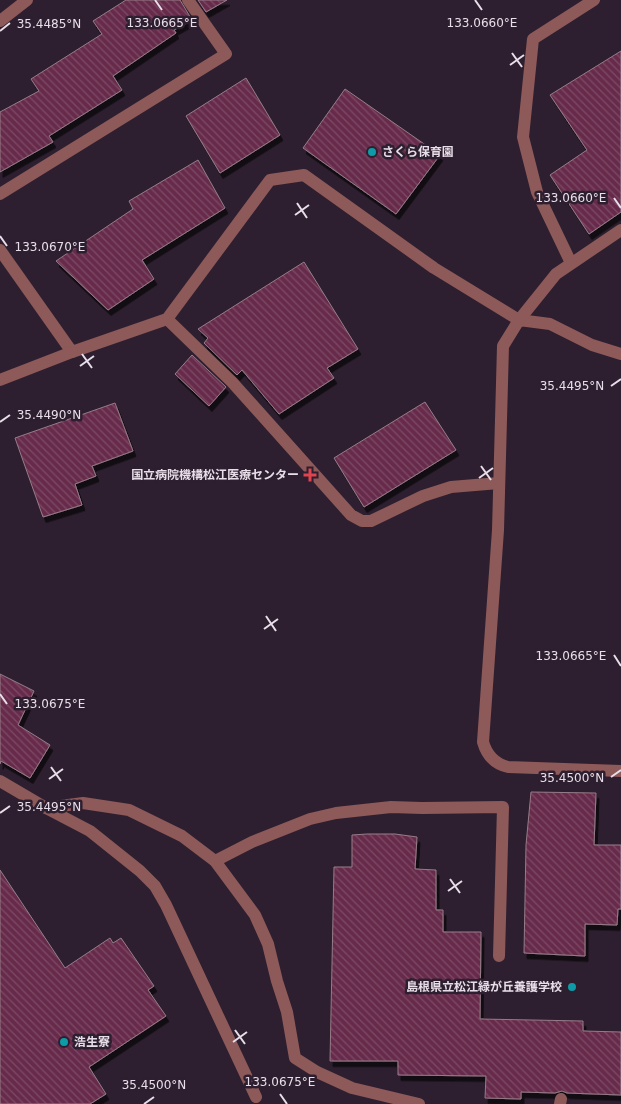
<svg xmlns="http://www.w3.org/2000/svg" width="621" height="1104" font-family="'DejaVu Sans','Noto Sans JP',sans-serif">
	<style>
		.building { fill: url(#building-back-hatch); stroke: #967c88; filter: url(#shadow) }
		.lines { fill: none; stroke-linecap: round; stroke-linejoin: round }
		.lane { stroke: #8d5959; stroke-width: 12 }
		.street { stroke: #8d5959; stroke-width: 12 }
		.ticks { fill: none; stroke: #e8dee9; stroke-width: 2 }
		.culture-dot { fill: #0f9aa8; stroke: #2d1f2f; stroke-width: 2 }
		.health-dot { fill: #e0444e; stroke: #2d1f2f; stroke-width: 2 }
		.labels { text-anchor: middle; stroke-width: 5; stroke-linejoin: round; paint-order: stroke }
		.poi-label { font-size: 12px; font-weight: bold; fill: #e8dee9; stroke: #2d1f2f; text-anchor: start }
		.ticks-label { font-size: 12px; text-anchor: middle; fill: #e8dee9; stroke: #2d1f2f; stroke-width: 5; stroke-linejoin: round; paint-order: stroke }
	</style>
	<defs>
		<pattern id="building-back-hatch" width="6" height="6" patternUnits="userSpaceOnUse" patternTransform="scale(1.25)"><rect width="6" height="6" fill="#672c4b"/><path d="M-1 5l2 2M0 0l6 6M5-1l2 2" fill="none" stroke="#7d4a65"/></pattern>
		<filter id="shadow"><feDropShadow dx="3" dy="5.5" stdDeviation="0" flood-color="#0009"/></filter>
	</defs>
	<rect width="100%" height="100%" fill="#2d1f2f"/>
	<g class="building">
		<path d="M126,0H180L192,20L174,30L176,33L113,76L122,90L49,136L53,142L0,172V112L39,91L31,79L102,34L93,21Z"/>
		<path d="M198,0H227L206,12Z"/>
		<path d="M621,51V212L589,234L550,175L587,150L550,95Z"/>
		<path d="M246,78L280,135L220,173L186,116Z"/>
		<path d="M345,89L440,155L396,214L303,148Z"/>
		<path d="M198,160L225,208L142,260L154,279L108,310L56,261L133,209L129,201Z"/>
		<path d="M304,262L358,349L327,368L334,378L279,414L242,370L237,375L204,343L208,338L198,329Z"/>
		<path d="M192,355L226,387L209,406L175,374Z"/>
		<path d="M425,402L456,450L364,507L334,458Z"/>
		<path d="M115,403L133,451L92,466L96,476L75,484L82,505L43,517L15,438Z"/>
		<path d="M0,674L34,691L18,725L50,745L30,778L1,761L0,764Z"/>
		<path d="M531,792L596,793L594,845H621V909H618L617,925L585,924V956L524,953L526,845Z"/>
		<path d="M367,834H395L417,837L415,869L436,870V910H443V932H481L480,1019L583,1021V1031L621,1032V1095L567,1093L562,1091L555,1093L521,1092V1099L485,1098L486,1076L398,1075V1061H330L334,867H352V835Z"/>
		<path d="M0,870L65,968L110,938L113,943L121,938L154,986L148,990L166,1016L89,1067L106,1094L90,1104H0Z"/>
	</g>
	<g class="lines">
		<g class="lane">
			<path d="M167,319L232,382L351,515L362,521H371L423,496L451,487L499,483"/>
			<path d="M621,354L592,345L550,324L519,320L503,346L498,530L483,742C487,756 495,764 508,767L621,771"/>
			<path d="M46,808L83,803L129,810L182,836L215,861L255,915L268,944L277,981L287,1012L295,1058L317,1072L352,1088L419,1104"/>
			<path d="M215,861L252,842L310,819L336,813L391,807L422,808L503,807L499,956"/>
			<path d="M560,1104L561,1099"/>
		</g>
		<g class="street">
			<path d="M0,21L27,0"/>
			<path d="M0,194L226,54L188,0"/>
			<path d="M0,250L72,352L167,319L270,180L304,175L434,268L519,320L556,274L621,230"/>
			<path d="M571,263L537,192L523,137L533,39L594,0"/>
			<path d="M0,380L72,352"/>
			<path d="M0,781L46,808L90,831L140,871L155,886L166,905L256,1097"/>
		</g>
	</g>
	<path class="ticks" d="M155,0L162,10M475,0L482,10M0,31L10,23M512,53L522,67M510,65L524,55M614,198L621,208M297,203L307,218M295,215L309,205M0,236L7,246M82,354L92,368M80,366L94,356M611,386L621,379M0,422L10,415M481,466L491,480M479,478L493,468M266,616L276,631M264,629L278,619M614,655L621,666M0,694L7,704M51,767L61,781M611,777L621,770M49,779L63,769M0,813L10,806M450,879L460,893M448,891L462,881M235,1030L245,1044M233,1042L247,1032M280,1094L287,1104M144,1104L154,1097"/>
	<g class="culture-dot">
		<circle cx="372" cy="152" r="5"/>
		<circle cx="572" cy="987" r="5"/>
		<circle cx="64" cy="1042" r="5"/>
	</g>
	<path class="health-dot" d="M307.5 467.5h5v5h5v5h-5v5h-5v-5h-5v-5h5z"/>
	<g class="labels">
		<g class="poi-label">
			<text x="382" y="156">さくら保育園</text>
			<text x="299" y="479" text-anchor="end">国立病院機構松江医療センター</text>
			<text x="562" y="991" text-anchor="end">島根県立松江緑が丘養護学校</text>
			<text x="74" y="1046">浩生寮</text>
		</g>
	</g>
	<g class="ticks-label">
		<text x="162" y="27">133.0665°E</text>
		<text x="482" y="27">133.0660°E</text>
		<text x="49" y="28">35.4485°N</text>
		<text x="571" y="202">133.0660°E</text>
		<text x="50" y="251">133.0670°E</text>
		<text x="572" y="390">35.4495°N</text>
		<text x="49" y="419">35.4490°N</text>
		<text x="571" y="660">133.0665°E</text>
		<text x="50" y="708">133.0675°E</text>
		<text x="572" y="782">35.4500°N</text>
		<text x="49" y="811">35.4495°N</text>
		<text x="280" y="1086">133.0675°E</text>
		<text x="154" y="1089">35.4500°N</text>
	</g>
</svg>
